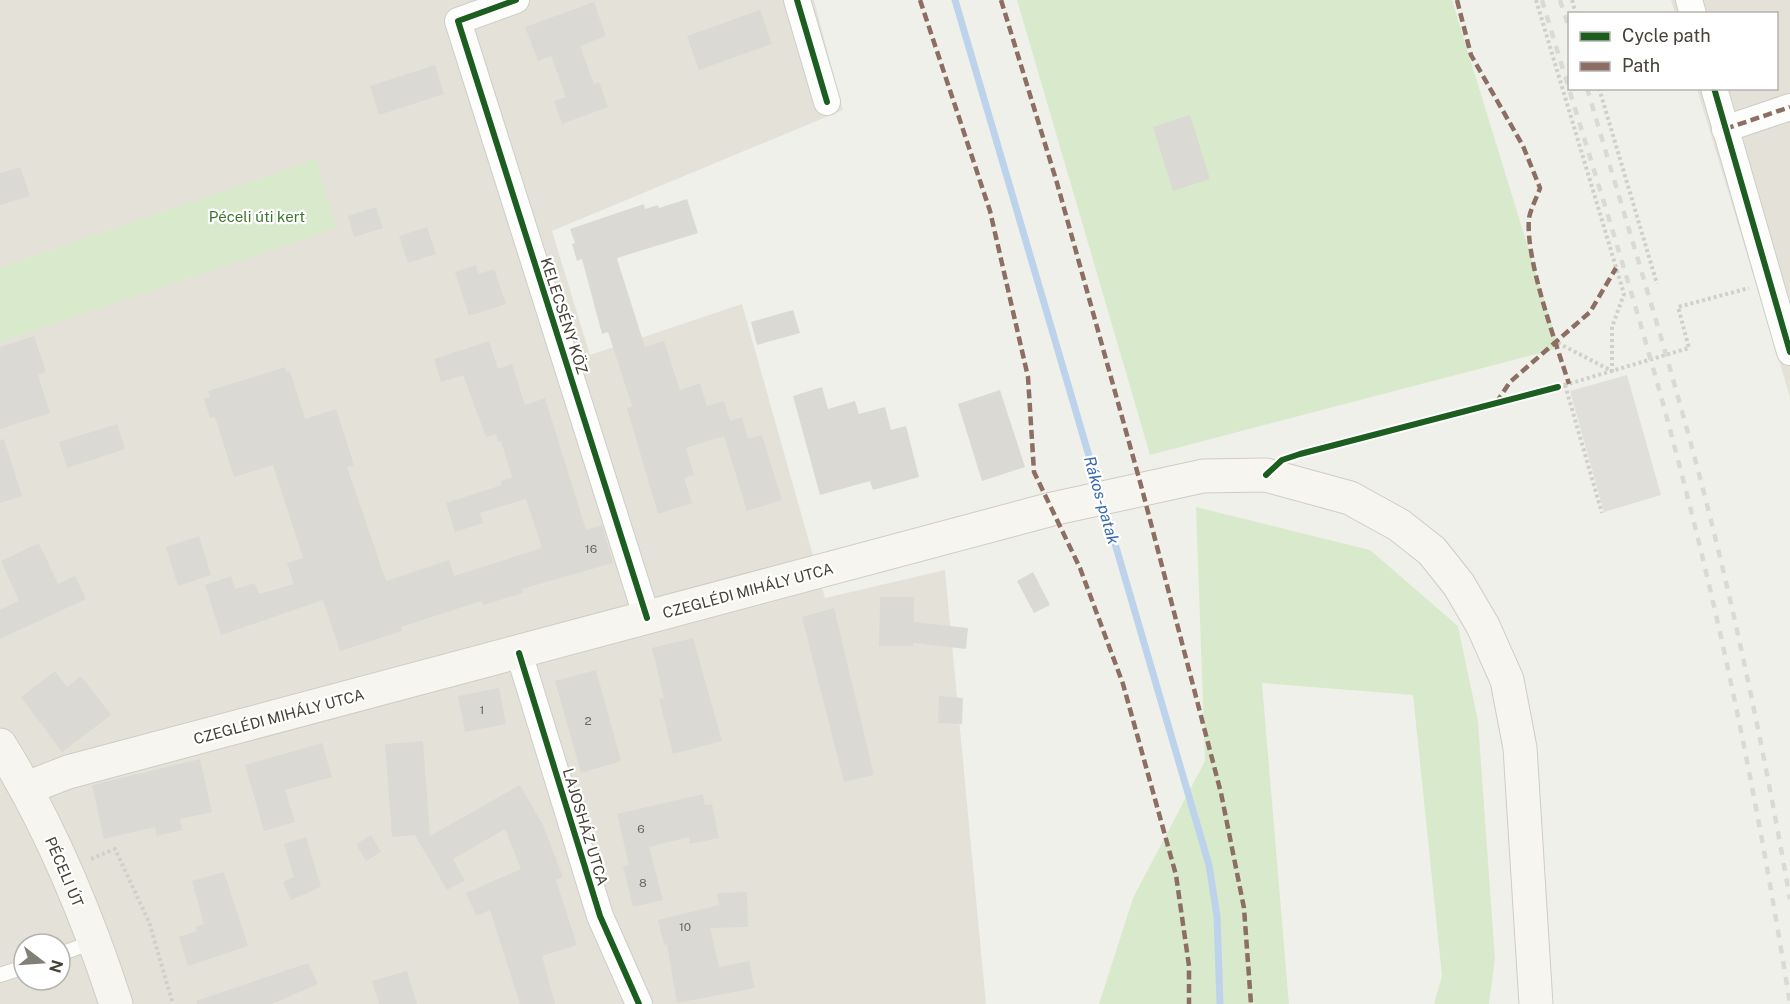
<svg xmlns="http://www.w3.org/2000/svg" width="1790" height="1004" font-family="'Public Sans',sans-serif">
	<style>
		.residential { fill: #e4e2d8; fill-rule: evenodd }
		.green { fill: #d9eacc }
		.parking { fill: #e0dfda }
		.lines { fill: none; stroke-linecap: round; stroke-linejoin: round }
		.stream { stroke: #bdd3ec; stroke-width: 7 }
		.building { fill: #dad9d3 }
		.service-casing { stroke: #cecdc8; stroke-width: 16 }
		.minor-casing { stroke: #cecdc8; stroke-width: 28 }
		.secondary-casing { stroke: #cfcdc2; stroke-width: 35 }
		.path { stroke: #d1cfcb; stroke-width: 4; stroke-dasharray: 3 3; stroke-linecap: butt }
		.service { stroke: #fdfdfc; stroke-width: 14 }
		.minor { stroke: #fdfdfc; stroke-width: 26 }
		.secondary { stroke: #f6f5ef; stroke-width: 33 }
		.rail { stroke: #d9d9d8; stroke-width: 4.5; stroke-dasharray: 8 8; stroke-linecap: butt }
		.quiet { stroke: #8d6e63; stroke-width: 4.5; stroke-dasharray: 9 4.5; stroke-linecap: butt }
		.cycleway-casing { stroke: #fff; stroke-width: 10 }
		.cycleway { stroke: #1b5e20; stroke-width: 6 }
		.labels { text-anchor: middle; stroke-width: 4.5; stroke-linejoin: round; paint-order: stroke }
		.number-label { font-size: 12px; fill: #6c685f }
		.park-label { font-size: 15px; fill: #3d752c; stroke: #fff }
		.street-label { font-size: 15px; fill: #464237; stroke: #fff }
		.water-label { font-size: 16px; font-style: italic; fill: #3568ad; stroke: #fff }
	</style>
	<rect width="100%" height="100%" fill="#f0f0eb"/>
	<g class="residential">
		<path d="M0,0H814L843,110L552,231L590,355L742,304L825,598L945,570L986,1004H0ZM24,944H60V980H24Z"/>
		<path d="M1671,0H1790V397L1697,89L1776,88V14L1675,13Z"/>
	</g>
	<g class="green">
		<path d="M1017,0H1452L1559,348L1150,455Z"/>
		<path d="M316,159L336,228L0,342V268Z"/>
		<path d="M1196,507L1370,550L1458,626L1478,721L1495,959L1489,1004H1434L1442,976L1413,695L1262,683L1289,1004H1099L1133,898L1205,761Z"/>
	</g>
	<path class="parking" d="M1627,375L1661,495L1604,512L1570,391Z"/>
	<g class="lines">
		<g class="stream">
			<path d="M955,0L1099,490"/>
			<path d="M1104,506L1209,865L1217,916L1220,1004"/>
		</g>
	</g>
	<g class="building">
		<path d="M594,2L606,36L580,46L594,84L599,82L608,107L562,124L554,101L566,97L551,56L538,61L525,27Z"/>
		<path d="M760,10L772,44L699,70L687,36Z"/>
		<path d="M435,65L444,94L379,115L370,86Z"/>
		<path d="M1190,115L1210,179L1173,191L1153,127Z"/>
		<path d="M20,167L30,196L0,205V173Z"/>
		<path d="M687,199L698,233L617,258L618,262L645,347L664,341L680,390L700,383L707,406L724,401L730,421L742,417L748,439L762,435L782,500L747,511L724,436L686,448L694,475L684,478L692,503L658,514L627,408L632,406L608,332L602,334L582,259L577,261L572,244L575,243L570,229L644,204L645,209L658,205L659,208Z"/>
		<path d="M376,207L383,228L354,237L348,216Z"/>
		<path d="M427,227L436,254L408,263L399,236Z"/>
		<path d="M476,265L478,274L494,269L506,304L469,316L455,272Z"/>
		<path d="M793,310L800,333L757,345L751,322Z"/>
		<path d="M34,336L46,372L38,375L50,413L0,429V347Z"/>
		<path d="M489,341L498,369L512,364L525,405L545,398L586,530L602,525L613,563L522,589L523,593L483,605L481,601L401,627L402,631L340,651L323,600L221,635L205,585L231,576L235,589L255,583L259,594L294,584L287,563L303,558L273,465L234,477L215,417L210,418L204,399L210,397L208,391L285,367L286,372L290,371L305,419L336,409L354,465L347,467L386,581L449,560L454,576L542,548L526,499L480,513L483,523L455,532L446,503L502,485L501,481L512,477L501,441L498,442L496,434L486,437L463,375L441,382L434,359Z"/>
		<path d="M822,387L828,409L855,401L859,414L885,407L891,430L906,426L919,477L873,490L870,481L820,495L793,396Z"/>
		<path d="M1000,390L1025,467L982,481L958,404Z"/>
		<path d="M117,424L125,449L67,468L59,442Z"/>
		<path d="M4,439L22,496L0,503V440Z"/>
		<path d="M199,536L211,575L178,586L166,547Z"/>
		<path d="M39,543L58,584L75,576L86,599L0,639V610L19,601L1,561Z"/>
		<path d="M1033,572L1050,605L1034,613L1017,581Z"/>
		<path d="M880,597H914V622L968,628L966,649L913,643V646H879Z"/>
		<path d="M834,608L874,775L844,782L802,617Z"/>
		<path d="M693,638L722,741L673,754L659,699L664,698L652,648Z"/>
		<path d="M596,670L621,761L581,773L555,681Z"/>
		<path d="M55,671L67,687L81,676L111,715L62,752L21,697Z"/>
		<path d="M499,688L506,724L465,732L458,696Z"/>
		<path d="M939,696L963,698L962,724L938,723Z"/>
		<path d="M423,741L430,836L520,785L543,825L563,877L556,880L577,945L542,956L555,1004H520L490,910L476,916L466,893L521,869L505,829L453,859L465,881L447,890L415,835L392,837L385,744Z"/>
		<path d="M322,743L332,777L285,790L295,822L264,831L245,765Z"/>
		<path d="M200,759L212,812L180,819L182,830L157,836L155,827L104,839L92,785Z"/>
		<path d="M703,794L705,805L712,804L719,838L690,844L689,837L649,847L663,900L633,907L623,866L629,865L617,814Z"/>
		<path d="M371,835L381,852L366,861L356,844Z"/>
		<path d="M306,837L321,887L291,900L283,882L294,877L284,844Z"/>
		<path d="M224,872L248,946L188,966L179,937L197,931L195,927L204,924L192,881Z"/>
		<path d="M747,892L748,927L710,928L719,967L749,961L755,988L677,1003L667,944L664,945L658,920L719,905L717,893Z"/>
		<path d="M308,963L318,984L272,1004H197L196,1001Z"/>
		<path d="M407,971L417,1004H379L372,981Z"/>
	</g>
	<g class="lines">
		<g class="service-casing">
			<g id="service">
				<path d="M60,954L93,942"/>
				<path d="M0,975L24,967"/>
			</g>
		</g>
		<g class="minor-casing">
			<g id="minor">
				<path d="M516,0L458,21L647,618"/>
				<path d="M797,0L827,102"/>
				<path d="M1689,0L1693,14"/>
				<path d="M1714,88L1790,352"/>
				<path d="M1725,129L1790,107"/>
				<path d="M519,653L600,916L639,1004"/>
			</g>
		</g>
		<g class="secondary-casing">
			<g id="secondary">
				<path d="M0,745C50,825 87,915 116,1004"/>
				<path d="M27,788L68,772L1052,509L1203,476L1266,475L1350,498L1399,525L1432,551L1459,585L1483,626L1507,680L1520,748L1536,1004"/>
			</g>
		</g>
		<g class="path">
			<path d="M1536,0L1624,294L1612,327V371L1556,342"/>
			<path d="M1572,0L1576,14"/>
			<path d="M1599,88L1657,284"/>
			<path d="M1565,385L1602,513"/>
			<path d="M1558,387L1689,348L1678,307L1749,288"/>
			<path d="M91,859L115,849L149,922L173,1004"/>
		</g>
		<use href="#service" class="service"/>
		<use href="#minor" class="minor"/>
		<use href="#secondary" class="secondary"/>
		<g class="rail">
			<path d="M1542,0C1588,154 1639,308 1679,464C1726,642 1761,822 1790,1004"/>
			<path d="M1560,0L1570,31"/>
			<path d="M1587,88C1623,212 1662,335 1695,459C1734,604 1764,751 1790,899"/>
		</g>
		<g class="quiet">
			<path d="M920,0L990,211L1028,377L1034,472L1080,568L1123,684L1176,875L1189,966V1004"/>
			<path d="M1001,0L1057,183L1142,489L1221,793L1244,908L1251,1004"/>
			<path d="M1457,0L1471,55L1523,146L1540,188C1537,197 1531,208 1529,218C1525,259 1556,343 1569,384"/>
			<path d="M1725,129L1790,107"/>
			<path d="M1496,403L1510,382L1590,312L1616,268"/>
		</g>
		<g class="cycleway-casing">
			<g id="cycleway">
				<path d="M516,0L458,21L647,618"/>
				<path d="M797,0L827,102"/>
				<path d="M1714,88L1790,352"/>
				<path d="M1266,475L1282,460L1300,454L1558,387"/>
				<path d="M519,653L600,916L639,1004"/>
			</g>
		</g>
		<use href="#cycleway" class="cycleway"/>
	</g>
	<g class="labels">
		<g class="number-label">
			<text x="591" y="553">16</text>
			<text x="482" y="714">1</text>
			<text x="588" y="725">2</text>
			<text x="641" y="833">6</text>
			<text x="643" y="887">8</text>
			<text x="685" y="931">10</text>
		</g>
		<g class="park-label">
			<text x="257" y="222">Péceli úti kert</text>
		</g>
		<g class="street-label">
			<text transform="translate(564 316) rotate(72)" y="5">KELECSÉNY KÖZ</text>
			<text transform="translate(748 591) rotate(-15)" y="5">CZEGLÉDI MIHÁLY UTCA</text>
			<text transform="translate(279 717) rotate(-15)" y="5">CZEGLÉDI MIHÁLY UTCA</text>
			<text transform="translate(585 827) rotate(73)" y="5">LAJOSHÁZ UTCA</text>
			<text transform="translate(64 872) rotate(67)" y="5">PÉCELI ÚT</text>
		</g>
		<g class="water-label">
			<text transform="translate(1102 500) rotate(74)" y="6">Rákos-patak</text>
		</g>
	</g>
	<rect x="1568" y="12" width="210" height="78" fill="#ffffff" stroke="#b5b3af" stroke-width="1.5"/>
	<rect x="1580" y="32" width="30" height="9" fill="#1b5e20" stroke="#b5b3af" stroke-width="1.5"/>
	<text x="1622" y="42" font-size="18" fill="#464237">Cycle path</text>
	<rect x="1580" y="62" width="30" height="9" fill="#8d6e63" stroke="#b5b3af" stroke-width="1.5"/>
	<text x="1622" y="72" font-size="18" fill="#464237">Path</text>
	<g transform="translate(42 962) rotate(107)"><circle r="28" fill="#ffffff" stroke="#b5b3af" stroke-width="1.5"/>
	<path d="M0-4.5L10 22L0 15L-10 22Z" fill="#827f76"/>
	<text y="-9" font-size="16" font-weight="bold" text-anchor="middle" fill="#464237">N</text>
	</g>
</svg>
